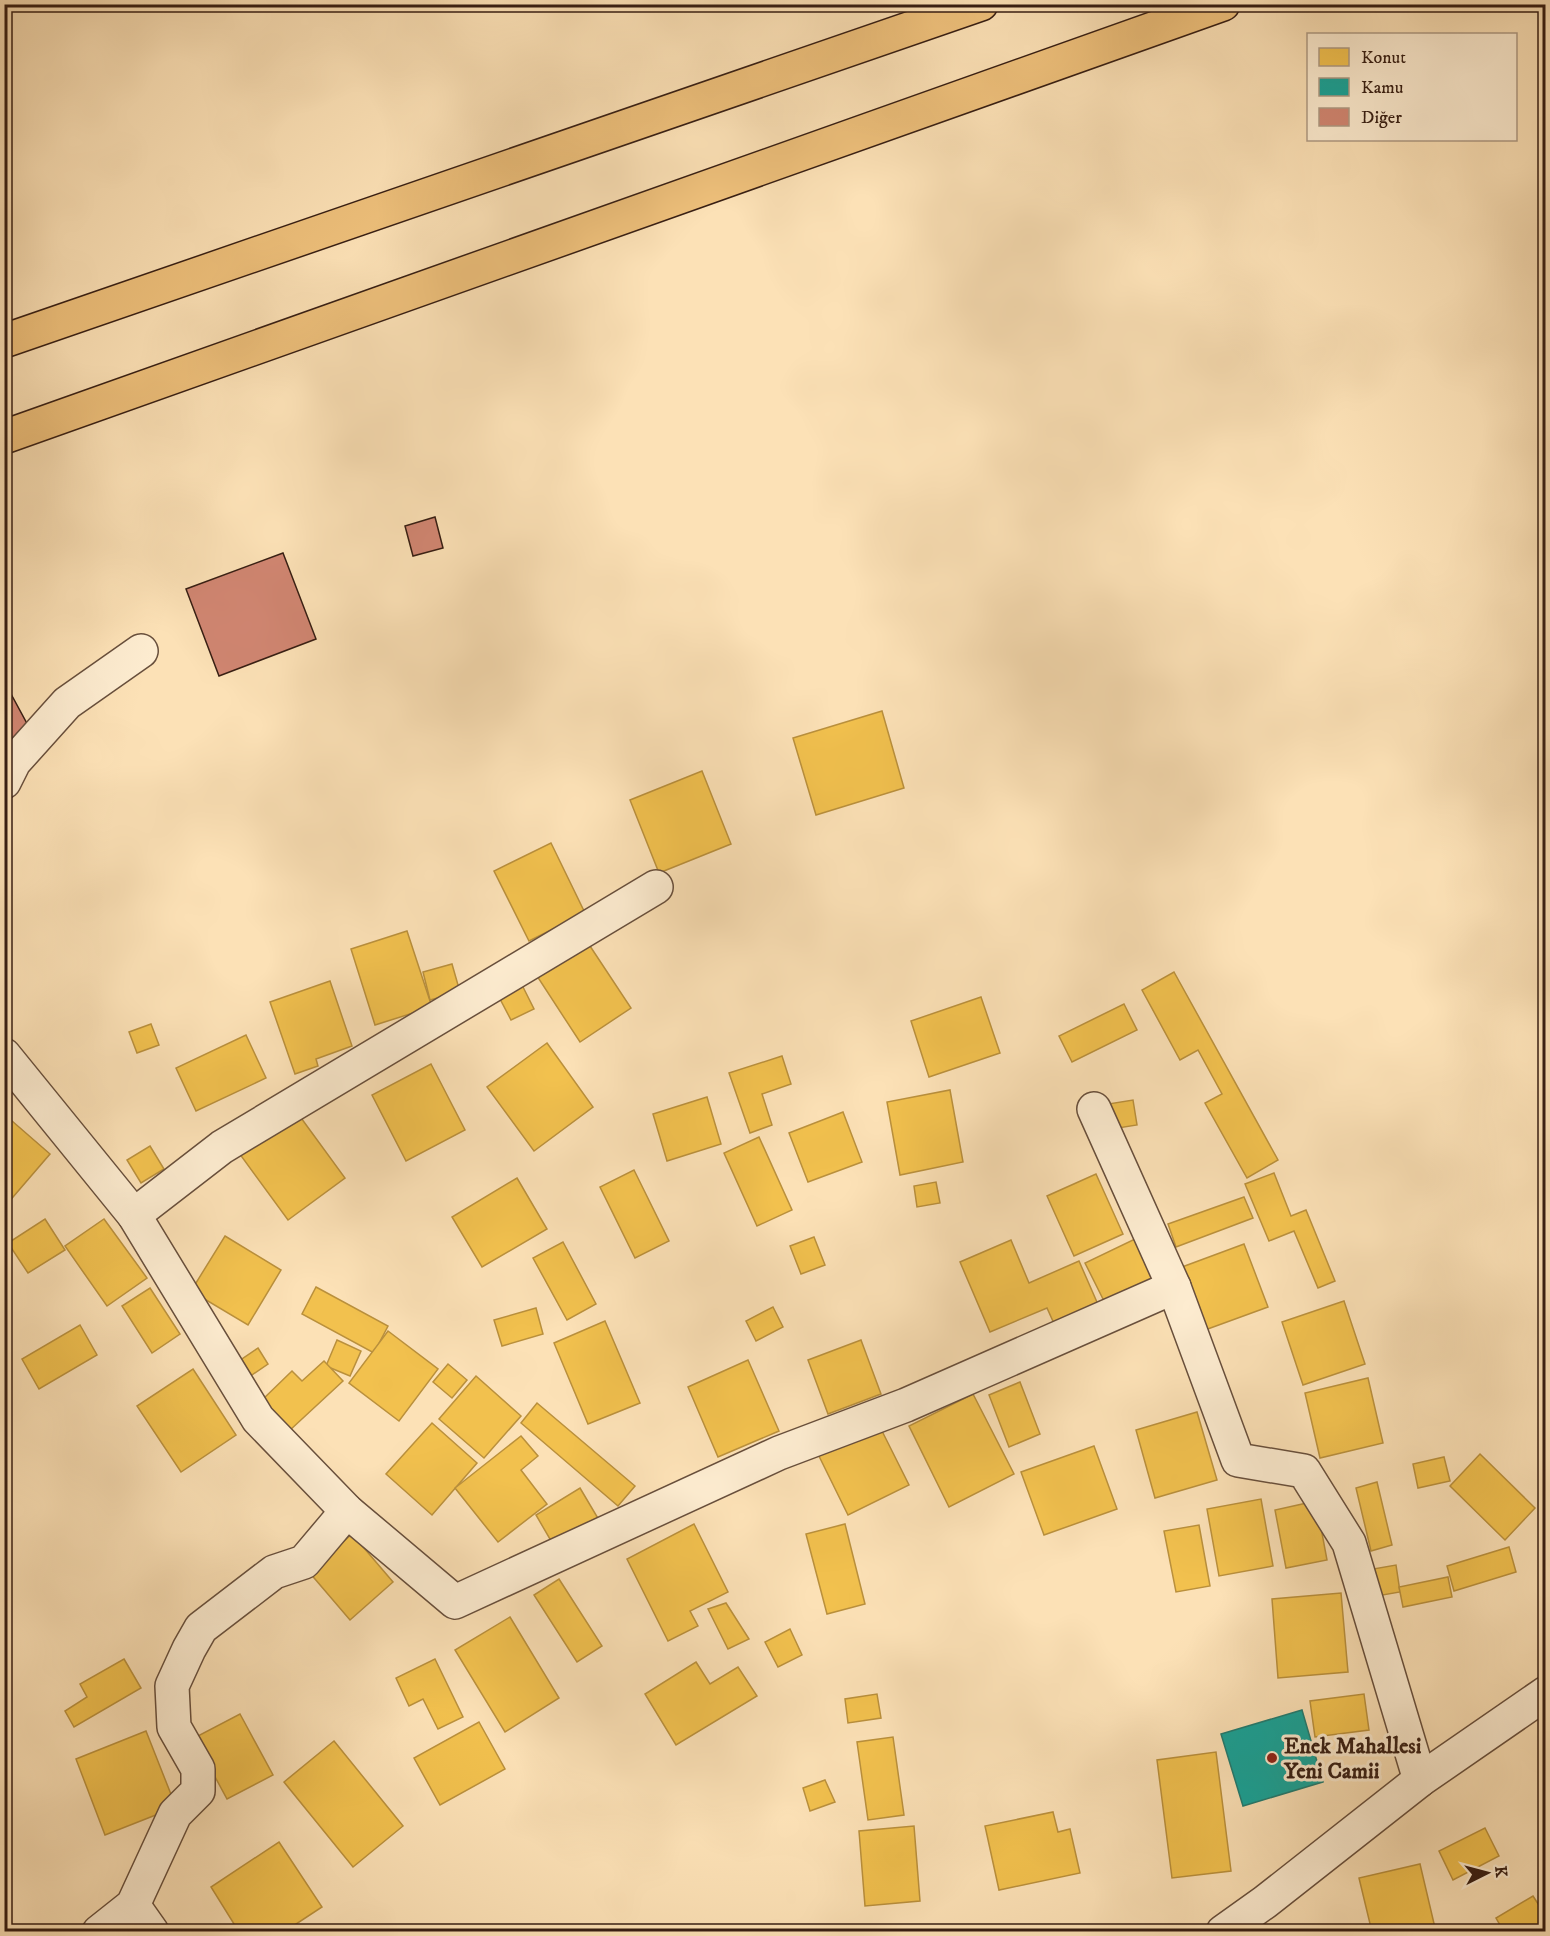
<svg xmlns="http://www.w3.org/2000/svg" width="1550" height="1936" font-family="'IM FELL DW Pica',serif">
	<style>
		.homes { fill: #f2c14e; stroke: #ba903c; stroke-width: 1.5 }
		.public { fill: #17a398; stroke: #217b70; stroke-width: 1.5 }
		.building { fill: #d18672; stroke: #371e13; stroke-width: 1.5 }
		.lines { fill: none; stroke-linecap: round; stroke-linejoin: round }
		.minor-casing { stroke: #684f3c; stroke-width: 36 }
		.major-casing { stroke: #371e13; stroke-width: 36 }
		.minor { stroke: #fdecd0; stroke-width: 33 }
		.major { stroke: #eec07b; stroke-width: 33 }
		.poi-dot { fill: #8f2418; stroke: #fdecd0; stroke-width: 2 }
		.labels { text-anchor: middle; stroke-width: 6; stroke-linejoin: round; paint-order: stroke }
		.poi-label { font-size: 22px; font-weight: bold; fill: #371e13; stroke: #fdecd0; text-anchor: start }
	</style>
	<rect width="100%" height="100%" fill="#fce1b6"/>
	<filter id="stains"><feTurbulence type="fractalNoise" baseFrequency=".00333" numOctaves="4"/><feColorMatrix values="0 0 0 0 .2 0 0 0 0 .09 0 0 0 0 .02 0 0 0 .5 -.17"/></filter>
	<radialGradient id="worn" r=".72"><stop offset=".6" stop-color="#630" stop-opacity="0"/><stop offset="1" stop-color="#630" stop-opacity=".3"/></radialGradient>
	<g class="homes">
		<path d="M882,711L904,788L816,815L793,738Z"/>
		<path d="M702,771L731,844L659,873L630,800Z"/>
		<path d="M551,843L585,913L529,941L494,871Z"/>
		<path d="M407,931L432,1007L375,1025L351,949Z"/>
		<path d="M588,943L631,1008L580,1042L537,976Z"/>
		<path d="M452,964L460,992L430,1000L423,972Z"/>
		<path d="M1174,972L1278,1160L1247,1178L1205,1103L1222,1094L1198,1050L1180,1060L1142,990Z"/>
		<path d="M330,981L352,1046L316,1059L318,1066L295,1074L270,1002Z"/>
		<path d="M522,985L534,1009L511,1020L499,997Z"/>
		<path d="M981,997L1000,1053L929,1077L911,1021Z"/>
		<path d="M1124,1004L1137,1030L1072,1062L1059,1036Z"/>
		<path d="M151,1024L159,1045L137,1053L129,1032Z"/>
		<path d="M246,1035L266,1078L196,1111L176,1068Z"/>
		<path d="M547,1043L593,1107L534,1151L487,1087Z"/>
		<path d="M782,1056L791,1084L762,1094L772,1125L750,1133L729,1073Z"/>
		<path d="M431,1064L465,1130L406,1161L372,1095Z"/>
		<path d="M950,1090L963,1162L900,1175L887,1102Z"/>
		<path d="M707,1097L721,1144L667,1161L653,1114Z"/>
		<path d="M1133,1100L1137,1125L1112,1129L1108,1104Z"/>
		<path d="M296,1111L345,1178L288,1220L239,1153Z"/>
		<path d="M843,1112L862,1162L808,1182L789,1133Z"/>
		<path d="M4,1114L50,1154L7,1204L4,1202Z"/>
		<path d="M759,1137L792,1210L757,1226L724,1153Z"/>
		<path d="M150,1146L164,1169L141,1183L127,1160Z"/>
		<path d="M634,1170L669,1241L635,1258L600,1187Z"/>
		<path d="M1274,1173L1291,1216L1306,1210L1335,1281L1318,1288L1294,1231L1269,1241L1245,1184Z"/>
		<path d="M1096,1174L1123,1234L1074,1256L1047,1196Z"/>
		<path d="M517,1178L547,1229L482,1267L452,1217Z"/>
		<path d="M936,1182L940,1203L917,1207L914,1186Z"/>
		<path d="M1244,1197L1253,1218L1176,1247L1168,1224Z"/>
		<path d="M45,1219L65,1250L28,1273L8,1243Z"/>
		<path d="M104,1219L147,1278L107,1306L65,1246Z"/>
		<path d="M225,1236L281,1270L248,1325L191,1291Z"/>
		<path d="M814,1237L825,1265L801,1274L790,1246Z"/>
		<path d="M1135,1239L1155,1280L1106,1305L1085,1263Z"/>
		<path d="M1011,1240L1029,1283L1079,1261L1100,1309L1056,1328L1047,1308L990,1332L960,1262Z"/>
		<path d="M563,1242L596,1304L567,1320L533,1258Z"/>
		<path d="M1244,1244L1268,1307L1205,1330L1182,1267Z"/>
		<path d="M316,1287L388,1326L374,1353L302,1314Z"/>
		<path d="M150,1288L180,1334L152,1353L122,1306Z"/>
		<path d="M1344,1301L1365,1364L1303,1385L1282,1322Z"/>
		<path d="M773,1307L783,1327L756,1341L746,1321Z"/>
		<path d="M536,1308L543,1334L502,1346L494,1320Z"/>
		<path d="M605,1321L640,1403L588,1424L554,1343Z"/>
		<path d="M80,1325L97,1355L39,1389L22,1359Z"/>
		<path d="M388,1331L438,1369L399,1421L349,1383Z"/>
		<path d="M337,1340L361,1351L350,1376L326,1366Z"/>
		<path d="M861,1340L881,1394L828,1414L808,1360Z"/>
		<path d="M258,1348L268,1364L249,1377L239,1361Z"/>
		<path d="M748,1360L779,1431L718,1457L688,1387Z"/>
		<path d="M324,1361L343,1381L289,1431L261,1401L292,1371L302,1381Z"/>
		<path d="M448,1364L467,1380L452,1398L433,1382Z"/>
		<path d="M193,1369L236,1435L181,1472L137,1406Z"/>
		<path d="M476,1376L521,1416L484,1458L439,1419Z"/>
		<path d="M1368,1378L1383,1443L1320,1458L1305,1393Z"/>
		<path d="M1020,1382L1040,1434L1009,1447L989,1395Z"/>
		<path d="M973,1394L1014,1474L949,1507L909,1426Z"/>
		<path d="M537,1403L635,1486L618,1506L521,1423Z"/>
		<path d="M1197,1412L1217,1480L1155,1498L1136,1430Z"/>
		<path d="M432,1423L477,1463L432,1515L386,1474Z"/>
		<path d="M879,1425L909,1485L848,1515L814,1446Z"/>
		<path d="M521,1436L538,1456L521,1470L547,1504L498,1542L455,1488Z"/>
		<path d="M1094,1446L1117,1509L1044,1535L1021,1472Z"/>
		<path d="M1480,1454L1535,1508L1505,1540L1450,1486Z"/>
		<path d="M1444,1457L1450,1481L1418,1488L1413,1464Z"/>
		<path d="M1377,1482L1392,1545L1371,1551L1356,1488Z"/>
		<path d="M580,1488L599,1520L554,1546L536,1515Z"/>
		<path d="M1261,1499L1273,1566L1219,1576L1207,1509Z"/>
		<path d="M1316,1501L1327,1560L1286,1568L1275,1510Z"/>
		<path d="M694,1524L728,1592L690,1611L698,1626L668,1641L627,1559Z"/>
		<path d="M845,1524L865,1604L827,1614L806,1534Z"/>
		<path d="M1199,1525L1210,1586L1176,1592L1164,1531Z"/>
		<path d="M352,1534L393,1582L350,1620L309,1572Z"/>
		<path d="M1509,1547L1516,1572L1454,1591L1447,1566Z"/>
		<path d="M1396,1565L1400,1592L1377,1596L1373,1569Z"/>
		<path d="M1448,1577L1452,1597L1403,1607L1399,1587Z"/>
		<path d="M559,1579L602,1646L577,1662L534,1595Z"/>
		<path d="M1341,1593L1348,1672L1278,1678L1272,1599Z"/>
		<path d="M726,1603L749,1639L728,1649L708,1609Z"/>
		<path d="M510,1617L559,1698L505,1732L455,1650Z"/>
		<path d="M790,1629L802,1655L778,1667L765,1642Z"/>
		<path d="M124,1659L141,1688L74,1727L65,1711L87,1697L80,1684Z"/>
		<path d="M435,1659L463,1717L438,1729L423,1699L409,1706L396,1678Z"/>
		<path d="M696,1662L710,1684L738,1667L757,1696L676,1745L645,1694Z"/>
		<path d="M877,1694L881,1718L848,1723L845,1699Z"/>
		<path d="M1364,1694L1369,1730L1315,1737L1310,1701Z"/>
		<path d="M240,1714L273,1775L227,1799L194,1738Z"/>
		<path d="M479,1722L505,1769L440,1805L414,1758Z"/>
		<path d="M146,1731L176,1807L105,1835L76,1759Z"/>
		<path d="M893,1737L904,1815L868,1820L857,1742Z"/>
		<path d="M334,1741L403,1826L353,1867L284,1782Z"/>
		<path d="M1216,1752L1231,1871L1172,1878L1157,1760Z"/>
		<path d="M825,1780L835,1802L810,1811L803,1788Z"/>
		<path d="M1053,1812L1058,1832L1070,1829L1080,1873L999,1890L985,1826Z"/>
		<path d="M914,1826L920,1901L865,1906L859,1831Z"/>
		<path d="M1485,1828L1499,1856L1453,1880L1439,1851Z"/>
		<path d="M279,1842L322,1907L284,1932H239L211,1887Z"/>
		<path d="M1420,1864L1436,1932H1372L1359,1878Z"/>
		<path d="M1533,1896L1546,1916V1932H1504L1496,1918Z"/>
	</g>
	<path class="public" d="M1302,1710L1323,1782L1243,1806L1221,1734Z"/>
	<g class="building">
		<path d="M435,517L443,548L413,556L405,526Z"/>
		<path d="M283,553L316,639L219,676L186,589Z"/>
		<path d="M4,681L31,731L4,743Z"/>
	</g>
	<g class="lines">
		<g class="minor-casing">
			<g id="minor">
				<path d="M4,782L14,762L67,703L141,651"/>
				<path d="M4,1055L134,1215L258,1419L347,1511L455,1602L779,1453L906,1405L1174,1287"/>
				<path d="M1094,1109L1174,1287L1238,1460L1304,1471L1349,1543L1420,1780"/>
				<path d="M134,1215L222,1147L656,887"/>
				<path d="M133,1905L152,1932"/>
				<path d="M99,1932L133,1905L175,1814L198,1791V1769L174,1727L172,1686L189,1649L201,1628L274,1572L304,1562L347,1511"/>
				<path d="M1223,1932L1265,1902L1420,1780L1546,1693"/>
			</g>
		</g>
		<g class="major-casing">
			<g id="major">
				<path d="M4,341L981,4"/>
				<path d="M4,437L1223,4"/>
			</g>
		</g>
		<use href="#minor" class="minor"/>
		<use href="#major" class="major"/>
	</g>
	<circle class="poi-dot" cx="1272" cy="1758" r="6"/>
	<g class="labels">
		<g class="poi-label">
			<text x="1284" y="1753">Enek Mahallesi<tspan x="1284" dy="25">Yeni Camii</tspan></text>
		</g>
	</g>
	<rect width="1550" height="1936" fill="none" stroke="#fce1b6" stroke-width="24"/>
	<rect x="6" y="6" width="1538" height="1924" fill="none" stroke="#371e13" stroke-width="3"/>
	<rect x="12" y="12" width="1526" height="1912" fill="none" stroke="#371e13" stroke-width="1.5"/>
	<rect x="1307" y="33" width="210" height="108" fill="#fdecd0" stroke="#ae9a84" stroke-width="1.5"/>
	<rect x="1319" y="48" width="30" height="18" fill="#f2c14e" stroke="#ae9a84" stroke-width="1.5"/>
	<text x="1361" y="63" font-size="18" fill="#371e13">Konut</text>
	<rect x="1319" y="78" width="30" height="18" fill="#17a398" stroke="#ae9a84" stroke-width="1.5"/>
	<text x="1361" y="93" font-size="18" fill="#371e13">Kamu</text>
	<rect x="1319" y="108" width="30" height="18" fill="#d18672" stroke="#ae9a84" stroke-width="1.5"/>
	<text x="1361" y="123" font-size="18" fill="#371e13">Diğer</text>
	<g transform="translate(1487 1873) rotate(84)" stroke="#fdecd0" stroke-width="4.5" paint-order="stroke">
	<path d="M0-4.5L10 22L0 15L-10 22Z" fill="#371e13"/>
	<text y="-9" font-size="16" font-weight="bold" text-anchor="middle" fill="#371e13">K</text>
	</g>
	<rect width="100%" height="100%" filter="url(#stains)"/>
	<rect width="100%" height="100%" fill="url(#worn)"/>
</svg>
